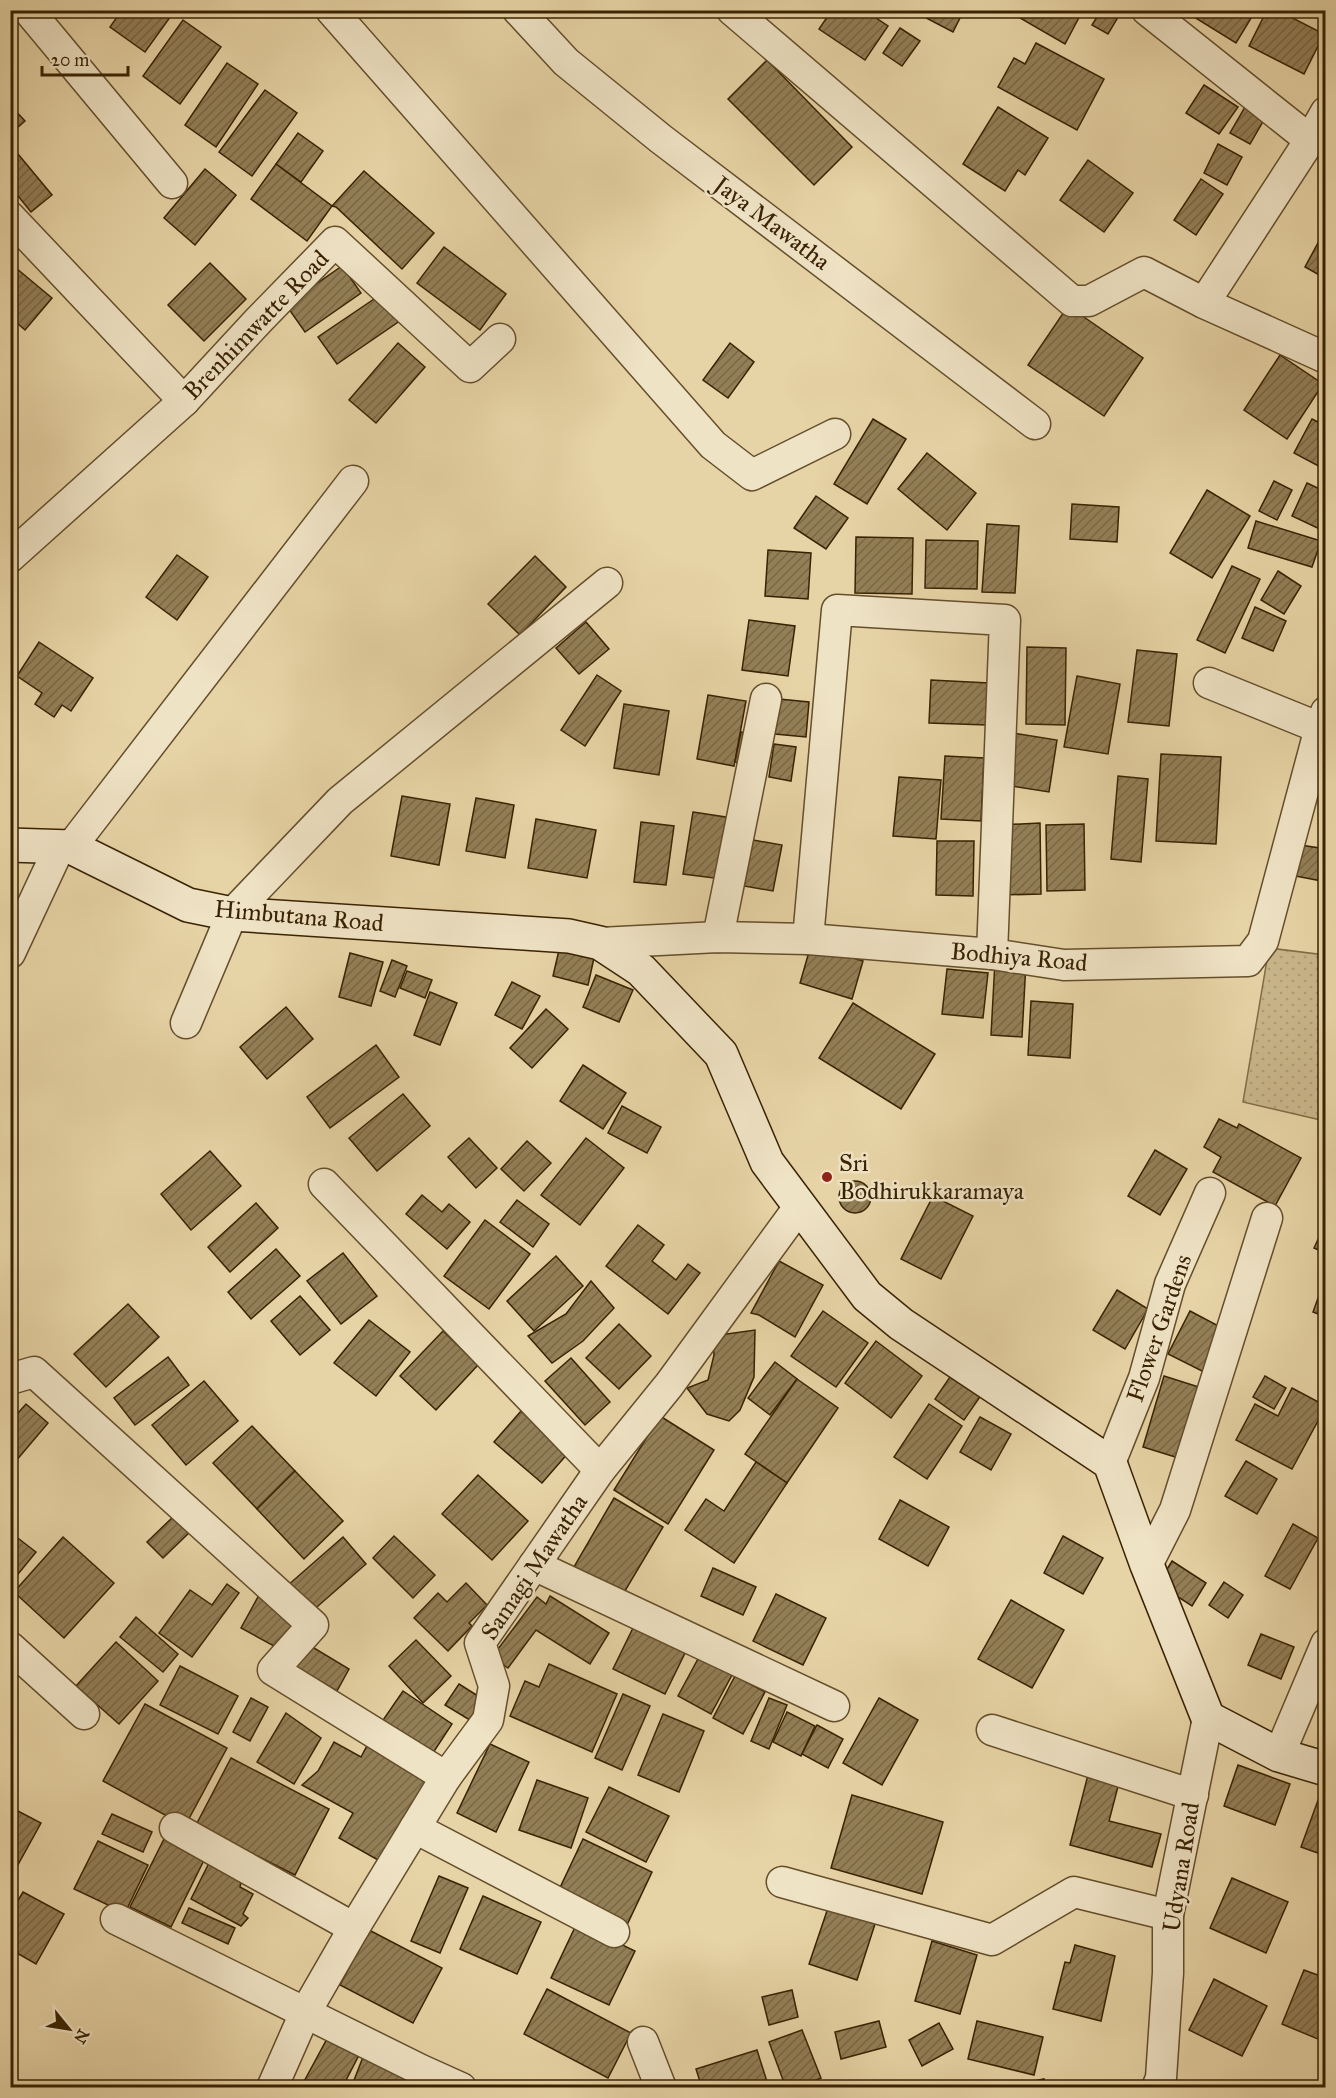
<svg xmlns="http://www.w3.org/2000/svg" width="1336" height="2098" font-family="'IM FELL Great Primer',serif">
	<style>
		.grass { fill: url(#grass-dots); stroke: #816c46; stroke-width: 1.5 }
		.building { fill: url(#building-hatch); stroke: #392202; stroke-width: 1.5 }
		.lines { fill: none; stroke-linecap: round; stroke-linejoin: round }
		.street-casing { stroke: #644e2b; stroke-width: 33 }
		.secondary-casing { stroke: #392202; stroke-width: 36 }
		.street { stroke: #efe3c5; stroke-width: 30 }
		.secondary { stroke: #efe3c5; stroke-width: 33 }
		.poi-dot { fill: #8f2418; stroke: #efe3c5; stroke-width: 2 }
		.labels { text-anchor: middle; stroke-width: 5; stroke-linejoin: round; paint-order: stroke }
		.street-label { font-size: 24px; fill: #392202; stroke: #efe3c5 }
		.poi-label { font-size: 24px; fill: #392202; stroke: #efe3c5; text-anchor: start }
	</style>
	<defs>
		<pattern id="grass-dots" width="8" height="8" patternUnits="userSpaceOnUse" patternTransform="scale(1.5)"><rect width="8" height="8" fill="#c9b68a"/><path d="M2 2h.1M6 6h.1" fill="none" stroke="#ad9c75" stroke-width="1.8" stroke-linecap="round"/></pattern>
		<pattern id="building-hatch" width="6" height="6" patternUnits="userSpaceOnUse" patternTransform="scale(1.5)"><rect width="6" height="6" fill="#937f57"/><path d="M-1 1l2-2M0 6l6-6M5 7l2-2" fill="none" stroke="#796846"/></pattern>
	</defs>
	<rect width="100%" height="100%" fill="#e7d4a6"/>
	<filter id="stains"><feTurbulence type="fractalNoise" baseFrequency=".00333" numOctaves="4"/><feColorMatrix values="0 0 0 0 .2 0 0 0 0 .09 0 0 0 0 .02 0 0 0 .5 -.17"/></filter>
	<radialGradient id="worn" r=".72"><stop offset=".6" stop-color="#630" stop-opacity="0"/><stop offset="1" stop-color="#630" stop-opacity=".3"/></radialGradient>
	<path class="grass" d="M1269,948L1325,955V1121L1243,1102Z"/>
	<g class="building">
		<path d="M122,10H170L173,13L145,52L110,27Z"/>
		<path d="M832,10H864L888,26L865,60L819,29Z"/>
		<path d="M911,10H964L953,32Z"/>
		<path d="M1018,10H1083L1065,44L1015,15Z"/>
		<path d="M1101,10H1115L1120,14L1108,34L1092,25Z"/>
		<path d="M1198,10H1256L1236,43L1194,17Z"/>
		<path d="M1267,10H1277L1324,34L1304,74L1249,46Z"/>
		<path d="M183,20L221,47L180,104L143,76Z"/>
		<path d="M900,28L920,41L902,66L883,53Z"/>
		<path d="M1036,43L1104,79L1077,130L998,87L1014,58L1025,64Z"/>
		<path d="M767,60L852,147L814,185L728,99Z"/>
		<path d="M227,63L258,84L216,147L185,125Z"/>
		<path d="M1204,85L1238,107L1219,134L1186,113Z"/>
		<path d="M265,90L297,113L252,176L219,152Z"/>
		<path d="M10,105L25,121L10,134Z"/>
		<path d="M998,107L1048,138L1025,175L1018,170L1005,191L963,164Z"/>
		<path d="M1245,107L1265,118L1250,144L1230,133Z"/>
		<path d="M298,133L323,151L301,182L276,164Z"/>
		<path d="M1218,144L1242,157L1227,185L1204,173Z"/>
		<path d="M13,148L52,195L31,212L10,186V150Z"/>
		<path d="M1088,160L1133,193L1104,232L1060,200Z"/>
		<path d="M276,164L332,206L307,241L251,199Z"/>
		<path d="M205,169L236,195L195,245L164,218Z"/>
		<path d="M364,171L434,233L402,269L336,207L332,206Z"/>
		<path d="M1201,179L1223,194L1196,235L1174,220Z"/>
		<path d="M1326,228V267L1321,276L1305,267Z"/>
		<path d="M444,247L506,294L480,330L417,283Z"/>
		<path d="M10,263L52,298L25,330L10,317Z"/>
		<path d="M210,263L246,299L204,341L168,305Z"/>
		<path d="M342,266L361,293L305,332L286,305Z"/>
		<path d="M386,291L404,318L337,364L318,337Z"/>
		<path d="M1068,306L1143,358L1104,416L1028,365Z"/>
		<path d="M398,343L425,367L376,423L349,400Z"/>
		<path d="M730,343L754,362L728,398L703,380Z"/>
		<path d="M1280,355L1323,384L1287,439L1244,410Z"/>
		<path d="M873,419L906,439L867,504L834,484Z"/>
		<path d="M1312,419L1326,426V470L1294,453Z"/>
		<path d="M927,453L976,493L947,530L898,489Z"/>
		<path d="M1274,481L1292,490L1277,520L1259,511Z"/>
		<path d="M1307,483L1326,492V532L1292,516Z"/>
		<path d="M1207,490L1250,516L1212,578L1170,553Z"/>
		<path d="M816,496L848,518L826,549L794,528Z"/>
		<path d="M1072,504L1119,507L1117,542L1070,539Z"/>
		<path d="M1256,521L1321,541L1312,567L1248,548Z"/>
		<path d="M987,524L1019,526L1015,593L982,592Z"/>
		<path d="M856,537L913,538L912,594L855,593Z"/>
		<path d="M926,540L978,541L977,589L925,588Z"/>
		<path d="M768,550L811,553L808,599L765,596Z"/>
		<path d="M177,555L208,577L177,620L146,597Z"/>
		<path d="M535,556L566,587L520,635L488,604Z"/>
		<path d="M1232,566L1260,579L1225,653L1197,640Z"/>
		<path d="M1278,571L1301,586L1284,614L1261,600Z"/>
		<path d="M1255,607L1286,621L1273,651L1242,638Z"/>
		<path d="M749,620L795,626L788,676L742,670Z"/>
		<path d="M586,622L609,649L579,674L556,648Z"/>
		<path d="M39,642L93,678L71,711L62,705L54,717L35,704L42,693L17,676Z"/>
		<path d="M1027,647L1066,648L1065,725L1026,724Z"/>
		<path d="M1137,650L1177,654L1169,726L1128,722Z"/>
		<path d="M597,675L621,691L585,746L561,730Z"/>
		<path d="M1077,676L1120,684L1108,754L1064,747Z"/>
		<path d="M931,680L989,683L987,725L929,723Z"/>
		<path d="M708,695L746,701L734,766L697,759Z"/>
		<path d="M779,699L809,702L806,737L775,734Z"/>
		<path d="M624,704L669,711L659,775L614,768Z"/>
		<path d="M741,732L756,735L750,765L735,762Z"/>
		<path d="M1013,733L1057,740L1049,792L1005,785Z"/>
		<path d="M774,744L796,747L791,781L769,777Z"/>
		<path d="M1161,754L1221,757L1216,844L1156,841Z"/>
		<path d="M945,756L984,758L981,821L941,819Z"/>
		<path d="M1118,776L1148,779L1141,862L1111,859Z"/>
		<path d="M899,777L941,780L936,839L893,836Z"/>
		<path d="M402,796L450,804L439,865L391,856Z"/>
		<path d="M476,798L514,805L505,858L466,851Z"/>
		<path d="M693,812L732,818L722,879L683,874Z"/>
		<path d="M536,819L596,830L587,878L528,868Z"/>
		<path d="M641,822L674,826L666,885L634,882Z"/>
		<path d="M1040,823L1041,894L1001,895L1000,825Z"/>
		<path d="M1084,824L1085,890L1047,891L1046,825Z"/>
		<path d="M753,840L782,845L773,891L744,886Z"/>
		<path d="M937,841H974L973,896L936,895Z"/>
		<path d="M1300,845L1326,849L1322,881L1295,876Z"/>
		<path d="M811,945L863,961L852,999L800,983Z"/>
		<path d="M559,950L594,958L588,985L553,976Z"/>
		<path d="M350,953L383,962L371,1006L339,997Z"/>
		<path d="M392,960L407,966L395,997L380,991Z"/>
		<path d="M995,961L1026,962L1022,1037L991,1035Z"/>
		<path d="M947,969L988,973L983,1018L942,1014Z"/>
		<path d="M407,971L432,980L425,998L400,988Z"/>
		<path d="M596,975L633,990L619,1022L583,1007Z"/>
		<path d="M512,982L540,996L522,1029L495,1015Z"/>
		<path d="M430,992L457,1003L440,1045L414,1035Z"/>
		<path d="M1031,1001L1073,1004L1070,1058L1028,1055Z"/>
		<path d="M853,1003L935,1054L901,1109L819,1058Z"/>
		<path d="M286,1007L313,1039L267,1079L240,1047Z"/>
		<path d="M546,1009L568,1029L532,1068L510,1048Z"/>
		<path d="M376,1045L399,1077L330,1128L307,1097Z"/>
		<path d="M583,1065L626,1093L603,1129L560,1101Z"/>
		<path d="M403,1094L430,1126L377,1171L349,1138Z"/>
		<path d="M622,1106L661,1127L647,1153L608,1133Z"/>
		<path d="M1219,1119L1237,1128L1239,1124L1301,1158L1275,1206L1213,1172L1221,1157L1204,1147Z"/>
		<path d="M469,1138L497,1168L476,1188L448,1157Z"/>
		<path d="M586,1138L624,1168L580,1225L541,1195Z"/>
		<path d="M527,1141L551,1163L524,1191L501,1169Z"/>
		<path d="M1155,1150L1187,1169L1160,1215L1128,1196Z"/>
		<path d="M210,1151L241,1186L191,1230L161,1194Z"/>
		<circle cx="855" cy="1197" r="16"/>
		<path d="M422,1195L442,1212L449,1204L470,1222L447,1249L406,1214Z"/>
		<path d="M933,1196L973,1216L941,1279L901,1259Z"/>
		<path d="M517,1200L549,1224L533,1247L500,1222Z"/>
		<path d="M256,1203L278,1228L230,1272L208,1247Z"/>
		<path d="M485,1220L530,1254L489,1309L444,1276Z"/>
		<path d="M1326,1222V1253L1314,1248Z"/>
		<path d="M638,1225L664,1245L652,1261L676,1280L688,1264L700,1273L668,1314L606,1266Z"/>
		<path d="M276,1249L300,1276L251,1319L228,1292Z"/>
		<path d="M343,1253L377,1296L341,1324L307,1281Z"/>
		<path d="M556,1256L583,1286L534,1331L507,1301Z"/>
		<path d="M779,1261L823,1285L795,1337L759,1315L751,1313Z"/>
		<path d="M1326,1276V1317L1313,1312Z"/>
		<path d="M591,1281L614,1308L583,1341L552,1363L528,1336L566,1314Z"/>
		<path d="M1117,1290L1148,1309L1125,1349L1093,1330Z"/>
		<path d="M300,1296L330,1330L300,1355L271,1321Z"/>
		<path d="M128,1304L159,1337L106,1387L74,1354Z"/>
		<path d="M823,1311L868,1343L836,1387L791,1356Z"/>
		<path d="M1190,1311L1228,1331L1206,1373L1168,1354Z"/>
		<path d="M369,1320L410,1352L376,1396L334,1363Z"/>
		<path d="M619,1324L651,1356L619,1389L586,1358Z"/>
		<path d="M755,1330L754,1377L740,1410L729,1421L707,1414L687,1388L708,1380L714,1355L713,1336Z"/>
		<path d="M443,1331L478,1365L436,1410L400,1376Z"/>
		<path d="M876,1341L922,1376L891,1418L845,1383Z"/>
		<path d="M168,1357L189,1385L135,1425L114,1398Z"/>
		<path d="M571,1358L610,1402L585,1425L545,1381Z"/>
		<path d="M775,1362L797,1379L770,1415L748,1398Z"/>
		<path d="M954,1371L984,1391L964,1420L935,1399Z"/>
		<path d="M1164,1376L1205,1389L1185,1460L1143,1447Z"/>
		<path d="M1265,1376L1286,1388L1274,1409L1253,1397Z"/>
		<path d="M797,1379L838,1408L787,1483L745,1454Z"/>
		<path d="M204,1381L238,1421L186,1465L152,1425Z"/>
		<path d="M1292,1388L1326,1406L1292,1469L1236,1440L1255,1404L1278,1416Z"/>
		<path d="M26,1404L48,1423L10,1468V1422Z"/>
		<path d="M929,1404L962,1426L927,1479L894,1457Z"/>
		<path d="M521,1411L569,1452L542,1483L494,1442Z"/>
		<path d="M660,1416L714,1450L668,1524L614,1490Z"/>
		<path d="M980,1417L1011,1434L991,1470L960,1452Z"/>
		<path d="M252,1426L295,1471L257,1509L213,1463Z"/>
		<path d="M1246,1461L1277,1479L1257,1514L1225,1496Z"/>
		<path d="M756,1462L787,1483L734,1563L685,1530L706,1499L724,1511Z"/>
		<path d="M295,1471L343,1521L304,1559L257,1509Z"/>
		<path d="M478,1475L528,1521L492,1560L442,1514Z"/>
		<path d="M614,1498L663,1527L619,1601L571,1572Z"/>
		<path d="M900,1500L949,1527L928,1566L879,1539Z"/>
		<path d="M175,1515L191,1531L163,1558L147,1542Z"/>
		<path d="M1293,1524L1318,1538L1290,1589L1265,1576Z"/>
		<path d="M10,1532L36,1552L10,1584Z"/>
		<path d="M394,1536L435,1575L413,1598L373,1558Z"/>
		<path d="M1063,1536L1103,1558L1083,1594L1044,1573Z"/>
		<path d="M63,1537L114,1583L64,1638L14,1592Z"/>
		<path d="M343,1537L366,1564L310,1613L287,1586Z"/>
		<path d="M1172,1561L1206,1583L1192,1606L1158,1584Z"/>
		<path d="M713,1568L756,1587L743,1615L701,1596Z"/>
		<path d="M1224,1582L1243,1595L1228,1618L1209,1605Z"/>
		<path d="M466,1583L487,1605L469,1623L472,1626L448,1651L414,1618L438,1593L447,1602Z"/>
		<path d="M227,1584L239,1593L192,1657L159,1633L190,1590L212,1605Z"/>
		<path d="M776,1594L826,1618L803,1665L753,1641Z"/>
		<path d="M259,1595L301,1618L283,1651L241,1628Z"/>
		<path d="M550,1596L609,1633L590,1664L536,1630L508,1668L492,1657L537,1597L546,1604Z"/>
		<path d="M1011,1600L1064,1630L1032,1688L978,1659Z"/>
		<path d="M136,1617L178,1654L163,1672L120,1637Z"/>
		<path d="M633,1628L685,1653L665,1694L613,1669Z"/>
		<path d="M1261,1634L1294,1647L1281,1679L1248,1665Z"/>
		<path d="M416,1640L451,1676L423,1703L389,1666Z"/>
		<path d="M116,1642L158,1681L119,1724L76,1686Z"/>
		<path d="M309,1645L349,1669L337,1691L296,1667Z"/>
		<path d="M699,1657L732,1675L711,1714L678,1696Z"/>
		<path d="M549,1664L617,1694L592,1752L510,1716L525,1681L539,1687Z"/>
		<path d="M180,1666L238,1696L218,1734L160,1705Z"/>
		<path d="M735,1676L765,1692L743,1734L713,1718Z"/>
		<path d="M459,1684L486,1701L473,1722L445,1705Z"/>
		<path d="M403,1691L452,1724L429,1759L379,1726Z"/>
		<path d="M623,1694L650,1706L622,1770L595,1758Z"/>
		<path d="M251,1698L268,1707L250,1741L233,1732Z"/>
		<path d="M769,1698L787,1705L769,1749L751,1741Z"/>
		<path d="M879,1698L918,1720L882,1785L843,1763Z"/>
		<path d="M145,1704L227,1748L185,1826L103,1781Z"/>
		<path d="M787,1712L815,1726L801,1756L773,1742Z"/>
		<path d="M286,1713L321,1738L294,1784L257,1762Z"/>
		<path d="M663,1714L704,1731L679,1792L638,1775Z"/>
		<path d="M817,1725L843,1739L828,1768L802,1754Z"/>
		<path d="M370,1740L435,1776L385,1864L339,1838L353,1813L302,1785L318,1771L334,1742L361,1757Z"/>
		<path d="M490,1744L529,1762L496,1832L457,1813Z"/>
		<path d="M231,1758L329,1809L295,1875L196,1825Z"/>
		<path d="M1238,1765L1290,1784L1275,1825L1224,1806Z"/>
		<path d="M1090,1767L1121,1775L1109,1821L1161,1834L1152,1867L1070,1845Z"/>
		<path d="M537,1780L588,1798L571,1848L519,1830Z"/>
		<path d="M609,1787L669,1816L646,1862L586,1832Z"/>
		<path d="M1321,1792L1326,1793V1856L1301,1847Z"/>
		<path d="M852,1795L943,1822L922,1894L831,1868Z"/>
		<path d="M16,1810L41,1823L10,1879V1819Z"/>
		<path d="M112,1814L152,1832L143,1852L102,1834Z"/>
		<path d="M165,1837L206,1856L171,1927L130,1907Z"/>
		<path d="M583,1839L652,1872L626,1927L557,1894Z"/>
		<path d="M98,1841L148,1865L125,1913L74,1889Z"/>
		<path d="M210,1861L242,1878L240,1887L253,1894L243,1914L248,1918L241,1926L191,1899Z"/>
		<path d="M439,1876L468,1888L440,1953L411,1941Z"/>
		<path d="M1232,1878L1288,1902L1266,1953L1210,1928Z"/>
		<path d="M23,1892L64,1914L36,1964L10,1949V1914Z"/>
		<path d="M483,1896L541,1922L517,1974L460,1949Z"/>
		<path d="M189,1908L235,1928L228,1944L182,1923Z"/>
		<path d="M828,1908L875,1924L857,1980L809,1964Z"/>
		<path d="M577,1923L635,1951L609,2005L551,1978Z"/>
		<path d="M369,1930L442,1968L413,2023L340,1985Z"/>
		<path d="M932,1941L977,1955L960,2014L915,2001Z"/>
		<path d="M1075,1945L1115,1956L1101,2021L1053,2009L1065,1962L1070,1963Z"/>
		<path d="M1304,1970L1326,1978L1325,2042L1282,2024Z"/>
		<path d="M1214,1979L1267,2006L1242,2056L1189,2030Z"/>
		<path d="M547,1989L631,2033L608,2078L524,2034Z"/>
		<path d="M792,1990L798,2017L769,2025L762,1997Z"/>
		<path d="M879,2021L886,2047L841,2059L835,2032Z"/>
		<path d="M977,2021L1043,2037L1034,2075L968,2059Z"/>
		<path d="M939,2023L953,2049L922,2066L909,2040Z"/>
		<path d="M802,2030L821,2078L797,2088H786L769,2042Z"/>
		<path d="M328,2037L360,2053L342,2088L301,2087Z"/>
		<path d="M757,2050L769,2088H702L696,2069Z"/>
		<path d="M363,2057L436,2088H351Z"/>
		<path d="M1044,2079L1046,2088H1000Z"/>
	</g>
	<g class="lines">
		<g class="street-casing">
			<g id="street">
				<path d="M28,10L172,183"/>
				<path d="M331,10L713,445L752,475L835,434"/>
				<path d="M518,10L566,62L661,139L1035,424"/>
				<path d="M732,10L1072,301H1089L1144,272L1204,303L1326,358"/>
				<path d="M1147,10L1310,140"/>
				<path d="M10,217L184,401"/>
				<path d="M1204,303L1310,140L1326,112"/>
				<path d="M10,557L184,401L258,321L335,242L470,367L500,339"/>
				<path d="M1209,683L1320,728"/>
				<path d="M71,847L353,481"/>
				<path d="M718,937L766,699"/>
				<path d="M808,939L837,610L1005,620L992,954"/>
				<path d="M600,943L718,937L808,939L992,954L1064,965L1248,961L1263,941L1320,728L1326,712"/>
				<path d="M10,953L60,846"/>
				<path d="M186,1023L232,914L340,801L607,583"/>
				<path d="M324,1184L600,1470"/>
				<path d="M10,1379L34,1372L313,1625L273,1670L446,1777"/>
				<path d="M1110,1463L1144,1378L1170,1284L1210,1193"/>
				<path d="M534,1565L834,1706"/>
				<path d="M1147,1565L1175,1510L1267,1218"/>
				<path d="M10,1647L84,1714"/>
				<path d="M992,1730L1193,1795"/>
				<path d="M1279,1755L1326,1644"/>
				<path d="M175,1828L354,1928"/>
				<path d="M415,1828L614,1932"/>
				<path d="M782,1882L992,1940L1074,1892L1168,1915"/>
				<path d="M116,1919L421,2070L461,2088"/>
				<path d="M643,2042L661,2088"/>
				<path d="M272,2088L305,2013L354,1928L446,1777L488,1720L494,1686L480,1643L600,1470L669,1385L799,1207"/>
				<path d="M1157,2088L1161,2078L1168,1973V1915L1208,1718"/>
			</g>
		</g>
		<g class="secondary-casing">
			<path id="secondary" d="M10,845L71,847L188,905L232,914L569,936L600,943L641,970L721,1054L767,1162L867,1296L901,1324L1110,1463L1147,1565L1208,1718L1279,1755L1326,1769"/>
		</g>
		<use href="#street" class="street"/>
		<use href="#secondary" class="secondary"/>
	</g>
	<circle class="poi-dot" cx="827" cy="1177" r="6"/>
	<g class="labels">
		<g class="street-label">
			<text transform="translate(772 223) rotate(37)" y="8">Jaya Mawatha</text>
			<text transform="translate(256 325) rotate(-46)" y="8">Brenhimwatte Road</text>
			<text transform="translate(299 916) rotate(5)" y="8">Himbutana Road</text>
			<text transform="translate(1019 957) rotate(5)" y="8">Bodhiya Road</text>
			<text transform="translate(1159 1328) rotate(-71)" y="8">Flower Gardens</text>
			<text transform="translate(534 1567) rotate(-56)" y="8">Samagi Mawatha</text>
			<text transform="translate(1181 1867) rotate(-81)" y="8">Udyana Road</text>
		</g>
		<g class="poi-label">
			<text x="839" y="1171">Sri<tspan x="839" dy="28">Bodhirukkaramaya</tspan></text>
		</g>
	</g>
	<rect width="1336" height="2098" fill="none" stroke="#e7d4a6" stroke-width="36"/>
	<rect x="12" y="12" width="1312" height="2074" fill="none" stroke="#392202" stroke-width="3"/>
	<rect x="18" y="18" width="1300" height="2062" fill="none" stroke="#392202" stroke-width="1.5"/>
	<g transform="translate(69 2029) rotate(120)" stroke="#efe3c5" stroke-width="4.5" paint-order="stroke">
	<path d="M0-4.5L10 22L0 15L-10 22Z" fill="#392202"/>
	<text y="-9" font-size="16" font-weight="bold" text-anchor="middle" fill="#392202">N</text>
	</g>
	<path d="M42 66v9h86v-9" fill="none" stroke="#392202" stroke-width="3"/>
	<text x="51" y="66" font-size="18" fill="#392202" stroke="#efe3c5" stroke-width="4.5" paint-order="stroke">20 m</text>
	<rect width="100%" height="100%" filter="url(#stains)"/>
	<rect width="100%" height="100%" fill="url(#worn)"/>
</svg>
